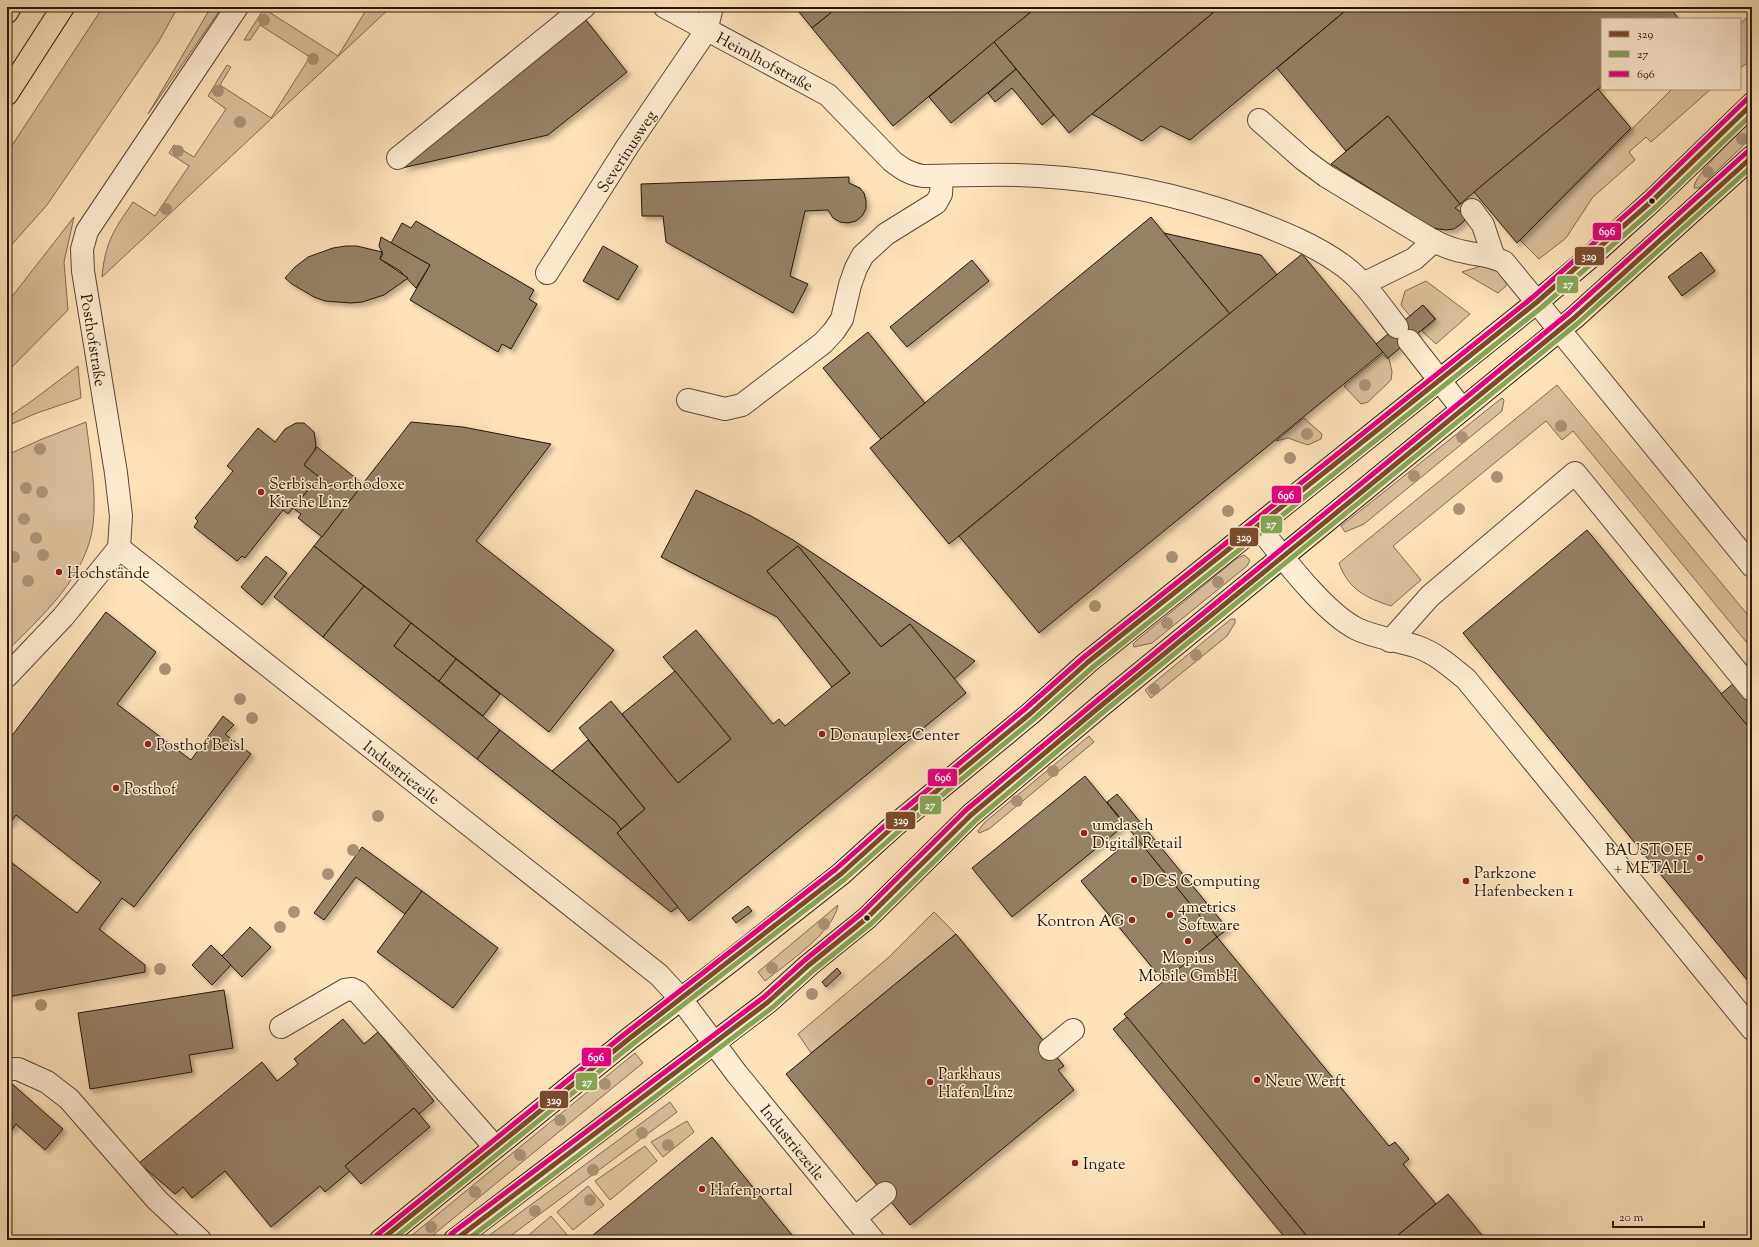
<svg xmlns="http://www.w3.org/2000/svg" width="1759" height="1247" font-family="'Sorts Mill Goudy',serif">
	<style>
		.green { fill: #d9c09b; stroke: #7e6c52 }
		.building { fill: #958165; stroke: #24170a; filter: url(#shadow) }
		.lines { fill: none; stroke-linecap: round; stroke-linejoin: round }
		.minor-casing { stroke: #5a4a36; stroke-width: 24 }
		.major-casing { stroke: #24170a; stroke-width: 24 }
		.highway-casing { stroke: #24170a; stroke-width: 24 }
		.minor { stroke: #feedd2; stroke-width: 22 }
		.major { stroke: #fee3b9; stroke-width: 22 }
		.highway { stroke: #fee3b9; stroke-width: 22 }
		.bus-1-casing { stroke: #feedd2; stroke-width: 8 }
		.bus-2-casing { stroke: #feedd2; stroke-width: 8 }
		.bus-3-casing { stroke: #feedd2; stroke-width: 8 }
		.bus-1 { stroke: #7a4b2a; stroke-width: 5 }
		.bus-2 { stroke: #86a654; stroke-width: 5 }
		.bus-3 { stroke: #e5007d; stroke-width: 5 }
		.tree { fill: #a99375 }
		.bus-dot { fill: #24170a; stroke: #feedd2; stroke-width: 1.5 }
		.poi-dot { fill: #8f2418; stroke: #feedd2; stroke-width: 1.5 }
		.labels { text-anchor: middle; stroke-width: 3; stroke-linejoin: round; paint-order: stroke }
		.street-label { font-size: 16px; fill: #24170a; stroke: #feedd2 }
		.poi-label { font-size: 16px; fill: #24170a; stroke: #feedd2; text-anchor: start }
		.line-badge { stroke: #feedd2; stroke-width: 1.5 }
		.badge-label { font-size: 11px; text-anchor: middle; font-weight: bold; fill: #fff }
	</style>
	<defs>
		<filter id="shadow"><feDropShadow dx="3.5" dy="3.5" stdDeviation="2" flood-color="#0004"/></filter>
	</defs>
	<rect width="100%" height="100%" fill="#fee3b9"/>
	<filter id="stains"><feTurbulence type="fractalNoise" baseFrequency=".005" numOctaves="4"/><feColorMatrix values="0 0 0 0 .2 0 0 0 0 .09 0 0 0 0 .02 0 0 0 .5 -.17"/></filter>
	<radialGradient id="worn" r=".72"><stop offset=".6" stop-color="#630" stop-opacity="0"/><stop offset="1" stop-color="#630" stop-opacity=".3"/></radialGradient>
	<g class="green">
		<path d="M103,7H178L159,41L47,205L7,250V153Z"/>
		<path d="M211,7H222L148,114Z"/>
		<path d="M265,7H271L269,12L338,56L368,7H391L102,277C105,242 114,230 133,202L155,216L189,166L169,153L174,145L194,157L226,109L208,96L227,65L231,67L220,85L271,118L310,57L260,25L250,40H244Z"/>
		<path d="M1752,13V60L1740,68V24Z"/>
		<path d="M1672,89H1711L1651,142L1646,137L1629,152L1635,160L1593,197L1566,238L1539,259L1520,240Z"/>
		<path d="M1752,120V137L1699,188H1694C1693,175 1741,131 1752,120Z"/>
		<path d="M74,217L64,262L68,310L7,372V303Z"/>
		<path d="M1481,266C1491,267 1508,274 1506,286L1498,293L1462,272Z"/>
		<path d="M1426,281L1470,314L1436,344L1422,331L1436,319L1423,305L1410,316L1401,305L1405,291Z"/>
		<path d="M1383,354L1387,359L1389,358L1392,372L1391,380L1368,402L1361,404L1344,386Z"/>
		<path d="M78,366L81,398L37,413L7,426V418L33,400Z"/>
		<path d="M1557,385L1752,620V649L1573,431L1562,440L1546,421L1393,546L1421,580L1391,606C1366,598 1348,589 1339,563Z"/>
		<path d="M1502,398L1504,400L1502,411L1364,524L1345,532L1341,526Z"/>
		<path d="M1304,418L1322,434L1321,439L1308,445L1288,438L1276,441Z"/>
		<path d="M86,422C90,456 97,491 93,525C87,576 41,617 7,651V455L42,439Z"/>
		<path d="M1244,555L1250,560L1247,566L1152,643L1134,647L1133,644L1136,641L1236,559Z"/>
		<path d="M1231,619H1235V623L1227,636L1151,698L1145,690Z"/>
		<path d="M1089,736L1094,742L989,829L979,833L978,831L985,822Z"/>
		<path d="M838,905C833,933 787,963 765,981L758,972Z"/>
		<path d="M934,912L956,934L811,1053L798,1034L888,958Z"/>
		<path d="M635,1053L643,1063L427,1240H406Z"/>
		<path d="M670,1102L677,1112L505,1240H483Z"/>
		<path d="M687,1121L694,1132L663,1157L651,1142Z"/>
		<path d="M645,1146L657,1161L610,1200L595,1181Z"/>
		<path d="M588,1186L604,1205L573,1230L557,1212Z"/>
		<path d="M551,1216L568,1236L563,1240H523Z"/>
	</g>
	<g class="building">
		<path d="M795,7H838L812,28Z"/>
		<path d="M838,7H1037L893,126L812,28Z"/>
		<path d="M1037,7H1220L1069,133L994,42Z"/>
		<path d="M1220,7H1350L1190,140L1161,126L1142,141L1092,114Z"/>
		<path d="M1350,7H1669L1679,19H1602V86L1460,204L1388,116L1346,151L1277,68Z"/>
		<path d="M586,20L627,72L548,135L402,168Z"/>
		<path d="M994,42L1016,69L951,123L929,97Z"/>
		<path d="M1016,69L1054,115L1042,125L1012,88L995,102L988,93Z"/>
		<path d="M1598,89L1631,128L1517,243L1474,192Z"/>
		<path d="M1388,116L1460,204L1455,208L1468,217L1461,224L1454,229L1446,230L1433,228L1331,164Z"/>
		<path d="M849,177V183L860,188L864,193L866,201V209L862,216L856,221L848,223L840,222L833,218L828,210L805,211L790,276L808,284L793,313L666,242L663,216H642L641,184Z"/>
		<path d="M1151,217L1230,314L949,544L870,448Z"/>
		<path d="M416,221L534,290L529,299L537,304L511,349L502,344L498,352L410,300L430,265L391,243L402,223L411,228Z"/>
		<path d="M1164,233L1261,255L1277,275L1230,314Z"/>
		<path d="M381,237L430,265L416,288L399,270L380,259L383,254L379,246Z"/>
		<path d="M346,246H357L382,252L380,259L408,278L384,295L362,302L351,303L325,301L314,297L292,284L285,278L295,267L308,257L333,248Z"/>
		<path d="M603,246L638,266L618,300L583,281Z"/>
		<path d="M1701,252L1715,271L1682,296L1668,277Z"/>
		<path d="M1302,254L1383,352L1039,633L959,536Z"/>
		<path d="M972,260L989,281L907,347L890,327Z"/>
		<path d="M1423,305L1435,319L1388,358L1376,344Z"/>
		<path d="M868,332L925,403L881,439L823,368Z"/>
		<path d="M411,422L463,427L551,444L476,541L614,650L549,732L314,546Z"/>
		<path d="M296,423H304L314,432L316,445L314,452L304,465L319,477L288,514L283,510L245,558L242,556L237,561L194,527L198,521L195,518L233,471L227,466L258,428L275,442L285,429Z"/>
		<path d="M317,447L363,484L322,537L298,518L301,514L293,508L319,477L304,465Z"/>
		<path d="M696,490L751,516L793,540L975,661L954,679L910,624L881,647L798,546L767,571L850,673L832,687L777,617L661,557Z"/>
		<path d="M1587,530L1752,731V986L1463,633Z"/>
		<path d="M314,546L364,586L323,637L274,597Z"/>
		<path d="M798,546L881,647L910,624L966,693L689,921L617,833L645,809L579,728L611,701L678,783L731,739L663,657L696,630L773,724L779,719L785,726L832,687L850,673L767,571Z"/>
		<path d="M266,556L287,573L262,605L241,587Z"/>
		<path d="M364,586L411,623L394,646L500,730L477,759L323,637Z"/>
		<path d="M106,612L156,652L117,704L191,760L223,716L234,725L225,734L251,754L134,907L122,898L99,929L145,965V972L7,997V859L77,913L101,882L16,815L7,827V742Z"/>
		<path d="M411,623L456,659L439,681L394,646Z"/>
		<path d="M456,659L500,694L483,716L439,681Z"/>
		<path d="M675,671L731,739L678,783L622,714Z"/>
		<path d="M1735,682L1752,703V731L1721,694Z"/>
		<path d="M500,730L615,821L621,829L617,833L678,907L671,912L477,759Z"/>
		<path d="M588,740L645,809L621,829L615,821L552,771Z"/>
		<path d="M1085,776L1125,825L1012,917L972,868Z"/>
		<path d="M1117,794L1228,929L1217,937L1107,802Z"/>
		<path d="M1135,836L1217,937L1164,982L1081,881Z"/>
		<path d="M362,847L422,891L405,914L356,877L324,920L314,913Z"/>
		<path d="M422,891L498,948L453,1008L377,952Z"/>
		<path d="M748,906L752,911L736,923L732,918Z"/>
		<path d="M250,927L271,947L242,977L222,956Z"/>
		<path d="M956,934L1064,1066L1058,1070L1074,1090L910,1225L786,1074Z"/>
		<path d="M1217,937L1389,1146L1395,1142L1409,1159L1403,1164L1436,1204L1392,1240H1310L1124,1014Z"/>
		<path d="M211,945L231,965L212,985L192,965Z"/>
		<path d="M837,968L841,973L826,987L822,982Z"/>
		<path d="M224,990L233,1048L189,1055L192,1072L90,1089L78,1013Z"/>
		<path d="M1127,1017L1310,1240H1287L1113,1029Z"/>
		<path d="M343,1019L364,1044L378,1032L434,1101L419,1114L414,1108L345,1166L350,1171L325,1192L320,1186L271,1227L225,1171L192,1198L183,1187L175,1194L139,1163L262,1062L277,1081L298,1064L294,1059Z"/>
		<path d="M10,1082L63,1129L45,1150L16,1124L11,1131L7,1127V1086Z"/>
		<path d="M414,1108L430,1127L361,1184L345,1166Z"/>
		<path d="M712,1137L796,1240H587Z"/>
		<path d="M1448,1194L1486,1240H1392L1436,1204Z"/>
	</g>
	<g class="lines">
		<g class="minor-casing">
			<g id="minor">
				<path d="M665,7L828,95L892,161C902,169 910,174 923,176C961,176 999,173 1038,176C1109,180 1181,195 1248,219C1282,232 1316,245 1345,267C1366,283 1381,307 1397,327"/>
				<path d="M1259,120L1303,159L1326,176L1430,239C1441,245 1453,250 1465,252C1482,256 1487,254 1504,262L1752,566"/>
				<path d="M398,158L584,7"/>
				<path d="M1472,210L1483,225L1494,258"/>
				<path d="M547,273L627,147L706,31L712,7"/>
				<path d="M1363,284L1414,259L1434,241"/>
				<path d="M1409,341L1462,409"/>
				<path d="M688,400L725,409L742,405L823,343L834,331L842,319L850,285L856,268L863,255L886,234L936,203L941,194L942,176"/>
				<path d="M1258,526C1281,555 1324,613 1357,629C1376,638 1398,640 1418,647C1437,654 1451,667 1466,679L1752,1029"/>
				<path d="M119,548L659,975L681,999L737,1074L873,1240"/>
				<path d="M1390,641L1430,596L1575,473L1752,690"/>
				<path d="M7,676L63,617L119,548L121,516L116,473L83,271L82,249L87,231L237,7"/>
				<path d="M281,1027L345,990L352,989L358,992L495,1147"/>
				<path d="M1050,1049L1073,1030"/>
				<path d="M7,1069H18L47,1082L69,1099L157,1200L200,1240"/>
				<path d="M855,1218L885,1193"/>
			</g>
		</g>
		<g class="major-casing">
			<g id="major">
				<path d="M381,1240L630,1038L732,960L841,874L894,826L1030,714L1088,662L1537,302L1588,259L1652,201L1752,104"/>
				<path d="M455,1240L768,1002L809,965L867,918L971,815L1103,704L1574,318L1752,157"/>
			</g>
		</g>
		<g class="highway-casing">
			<g id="highway">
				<path d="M7,12L10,7"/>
				<path d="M7,94L63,7"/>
			</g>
		</g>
		<use href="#minor" class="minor"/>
		<use href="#major" class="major"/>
		<use href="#highway" class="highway"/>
		<g class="bus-1-casing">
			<g id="bus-1">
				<path d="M381,1240L630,1038L841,874L894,826L1030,714L1088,662L1537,302L1652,201L1752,104"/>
				<path d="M455,1240L768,1002L809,965L867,918L971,815L1103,704L1574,318L1752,157"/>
			</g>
		</g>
		<g class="bus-2-casing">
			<g id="bus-2">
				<path d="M392,1240L634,1043L845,879L899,831L1034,719L1093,667L1542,307L1657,206L1752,114"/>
				<path d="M467,1240L773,1007L814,970L872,923L976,820L1107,709L1578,323L1752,166"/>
			</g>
		</g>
		<g class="bus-3-casing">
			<g id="bus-3">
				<path d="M451,1234L764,997L805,960L862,913L966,810L1099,699L1569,313L1747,152"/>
				<path d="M377,1235L626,1033L836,869L890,821L1025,709L1084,657L1533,297L1647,196L1747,99"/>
			</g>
		</g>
		<use href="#bus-1" class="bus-1"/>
		<use href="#bus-2" class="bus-2"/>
		<use href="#bus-3" class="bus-3"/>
	</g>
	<g class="tree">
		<circle cx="264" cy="20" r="6"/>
		<circle cx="313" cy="59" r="6"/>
		<circle cx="218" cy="91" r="6"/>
		<circle cx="240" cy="122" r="6"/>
		<circle cx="1742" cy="139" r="6"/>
		<circle cx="178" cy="151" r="6"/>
		<circle cx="1708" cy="172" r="6"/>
		<circle cx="166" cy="209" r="6"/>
		<circle cx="1365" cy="385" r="6"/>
		<circle cx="1561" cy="426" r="6"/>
		<circle cx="1307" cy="434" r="6"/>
		<circle cx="1462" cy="437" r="6"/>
		<circle cx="40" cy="449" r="6"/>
		<circle cx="1290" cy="458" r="6"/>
		<circle cx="1414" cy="476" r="6"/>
		<circle cx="1497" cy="477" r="6"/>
		<circle cx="26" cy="488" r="6"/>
		<circle cx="42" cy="492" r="6"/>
		<circle cx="1459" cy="509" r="6"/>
		<circle cx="1228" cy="511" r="6"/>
		<circle cx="24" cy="519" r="6"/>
		<circle cx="36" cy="538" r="6"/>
		<circle cx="43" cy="555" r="6"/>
		<circle cx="14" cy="557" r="6"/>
		<circle cx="1172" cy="557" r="6"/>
		<circle cx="28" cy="581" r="6"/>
		<circle cx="1218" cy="582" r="6"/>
		<circle cx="1095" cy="606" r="6"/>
		<circle cx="1167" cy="623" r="6"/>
		<circle cx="1196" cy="655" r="6"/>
		<circle cx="165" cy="669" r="6"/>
		<circle cx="1154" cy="689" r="6"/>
		<circle cx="240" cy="699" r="6"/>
		<circle cx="252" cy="718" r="6"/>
		<circle cx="1053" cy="771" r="6"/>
		<circle cx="1017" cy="801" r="6"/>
		<circle cx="378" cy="816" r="6"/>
		<circle cx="353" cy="850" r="6"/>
		<circle cx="328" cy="874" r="6"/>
		<circle cx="294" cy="912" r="6"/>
		<circle cx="824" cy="924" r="6"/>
		<circle cx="280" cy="927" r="6"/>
		<circle cx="772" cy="968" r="6"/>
		<circle cx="160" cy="969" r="6"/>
		<circle cx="812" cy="994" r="6"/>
		<circle cx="41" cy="1005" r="6"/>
		<circle cx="605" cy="1084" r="6"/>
		<circle cx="560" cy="1120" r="6"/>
		<circle cx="642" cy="1133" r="6"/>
		<circle cx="668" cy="1145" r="6"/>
		<circle cx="520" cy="1155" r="6"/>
		<circle cx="593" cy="1170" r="6"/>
		<circle cx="475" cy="1192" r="6"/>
		<circle cx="590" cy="1200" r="6"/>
		<circle cx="535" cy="1211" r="6"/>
		<circle cx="431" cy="1227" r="6"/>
	</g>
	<g class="bus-dot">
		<circle cx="1652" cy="201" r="3.5"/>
		<circle cx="867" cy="918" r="3.5"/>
	</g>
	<g class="poi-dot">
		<circle cx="261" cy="492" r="4"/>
		<circle cx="59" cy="572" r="4"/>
		<circle cx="822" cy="734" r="4"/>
		<circle cx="148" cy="744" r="4"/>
		<circle cx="116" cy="788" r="4"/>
		<circle cx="1084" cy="833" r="4"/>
		<circle cx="1700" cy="858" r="4"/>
		<circle cx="1134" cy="880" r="4"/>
		<circle cx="1466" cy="881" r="4"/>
		<circle cx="1170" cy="915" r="4"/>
		<circle cx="1132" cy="920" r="4"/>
		<circle cx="1188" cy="941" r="4"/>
		<circle cx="1257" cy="1080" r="4"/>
		<circle cx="930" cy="1082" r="4"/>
		<circle cx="1075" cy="1163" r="4"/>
		<circle cx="702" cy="1189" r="4"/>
	</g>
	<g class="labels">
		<g class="street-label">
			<text transform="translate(765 61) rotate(28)" y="6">Heimlhofstraße</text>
			<text transform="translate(626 151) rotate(-57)" y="6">Severinusweg</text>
			<text transform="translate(94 340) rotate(81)" y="6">Posthofstraße</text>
			<text transform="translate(402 772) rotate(38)" y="6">Industriezeile</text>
			<text transform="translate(793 1142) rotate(51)" y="6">Industriezeile</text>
		</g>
		<g class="poi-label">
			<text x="269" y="489">Serbisch-orthodoxe<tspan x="269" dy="18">Kirche Linz</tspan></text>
			<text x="67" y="578">Hochstände</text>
			<text x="830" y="740">Donauplex-Center</text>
			<text x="156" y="750">Posthof Beisl</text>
			<text x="124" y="794">Posthof</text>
			<text x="1092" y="830">umdasch<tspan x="1092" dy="18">Digital Retail</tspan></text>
			<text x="1692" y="855" text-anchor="end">BAUSTOFF<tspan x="1692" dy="18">+ METALL</tspan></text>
			<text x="1474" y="878">Parkzone<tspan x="1474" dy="18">Hafenbecken 1</tspan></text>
			<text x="1142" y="886">DCS Computing</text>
			<text x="1178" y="912">4metrics<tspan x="1178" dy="18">Software</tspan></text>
			<text x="1124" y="926" text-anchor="end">Kontron AG</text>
			<text x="1188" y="963" text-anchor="middle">Mopius<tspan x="1188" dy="18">Mobile GmbH</tspan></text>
			<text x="938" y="1079">Parkhaus<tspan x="938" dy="18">Hafen Linz</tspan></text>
			<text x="1265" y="1086">Neue Werft</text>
			<text x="1083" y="1169">Ingate</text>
			<text x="710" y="1195">Hafenportal</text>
		</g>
	</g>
	<g class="line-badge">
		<rect x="1592" y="222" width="30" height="19" rx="4" fill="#e5007d"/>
		<rect x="1574" y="246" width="31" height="20" rx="4" fill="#7a4b2a"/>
		<rect x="1556" y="275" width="23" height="19" rx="4" fill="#86a654"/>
		<rect x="1271" y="485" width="31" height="19" rx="4" fill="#e5007d"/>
		<rect x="1260" y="515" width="23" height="19" rx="4" fill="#86a654"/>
		<rect x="1229" y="527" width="30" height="20" rx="4" fill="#7a4b2a"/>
		<rect x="927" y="768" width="31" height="19" rx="4" fill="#e5007d"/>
		<rect x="919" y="795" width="23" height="20" rx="4" fill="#86a654"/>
		<rect x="885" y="811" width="31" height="19" rx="4" fill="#7a4b2a"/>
		<rect x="581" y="1047" width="31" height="20" rx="4" fill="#e5007d"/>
		<rect x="575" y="1072" width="23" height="19" rx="4" fill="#86a654"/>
		<rect x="539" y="1090" width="30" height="19" rx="4" fill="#7a4b2a"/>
	</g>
	<g class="badge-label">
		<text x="1607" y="235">696</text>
		<text x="1589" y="260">329</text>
		<text x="1568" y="288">27</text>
		<text x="1286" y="499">696</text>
		<text x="1271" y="528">27</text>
		<text x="1244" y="541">329</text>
		<text x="943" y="781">696</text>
		<text x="930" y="809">27</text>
		<text x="901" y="824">329</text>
		<text x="596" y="1061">696</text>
		<text x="587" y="1086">27</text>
		<text x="554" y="1104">329</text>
	</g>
	<rect width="1759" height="1247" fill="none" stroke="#fee3b9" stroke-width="24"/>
	<rect x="8" y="8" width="1743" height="1231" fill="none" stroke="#24170a" stroke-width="2"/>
	<rect x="12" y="12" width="1735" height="1223" fill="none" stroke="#24170a"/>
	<rect x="1601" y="18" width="140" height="72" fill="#feedd2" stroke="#a79782"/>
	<rect x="1609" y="31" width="20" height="6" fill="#7a4b2a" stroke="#a79782"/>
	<text x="1637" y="38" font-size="12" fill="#24170a">329</text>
	<rect x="1609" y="51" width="20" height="6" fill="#86a654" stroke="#a79782"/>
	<text x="1637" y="58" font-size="12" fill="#24170a">27</text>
	<rect x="1609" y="71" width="20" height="6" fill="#e5007d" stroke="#a79782"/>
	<text x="1637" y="78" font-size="12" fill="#24170a">696</text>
	<path d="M1613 1221v6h91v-6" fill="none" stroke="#24170a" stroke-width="2"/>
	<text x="1619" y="1221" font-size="12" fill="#24170a" stroke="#feedd2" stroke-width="3" paint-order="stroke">20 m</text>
	<rect width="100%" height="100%" filter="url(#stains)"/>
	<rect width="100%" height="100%" fill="url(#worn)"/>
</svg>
